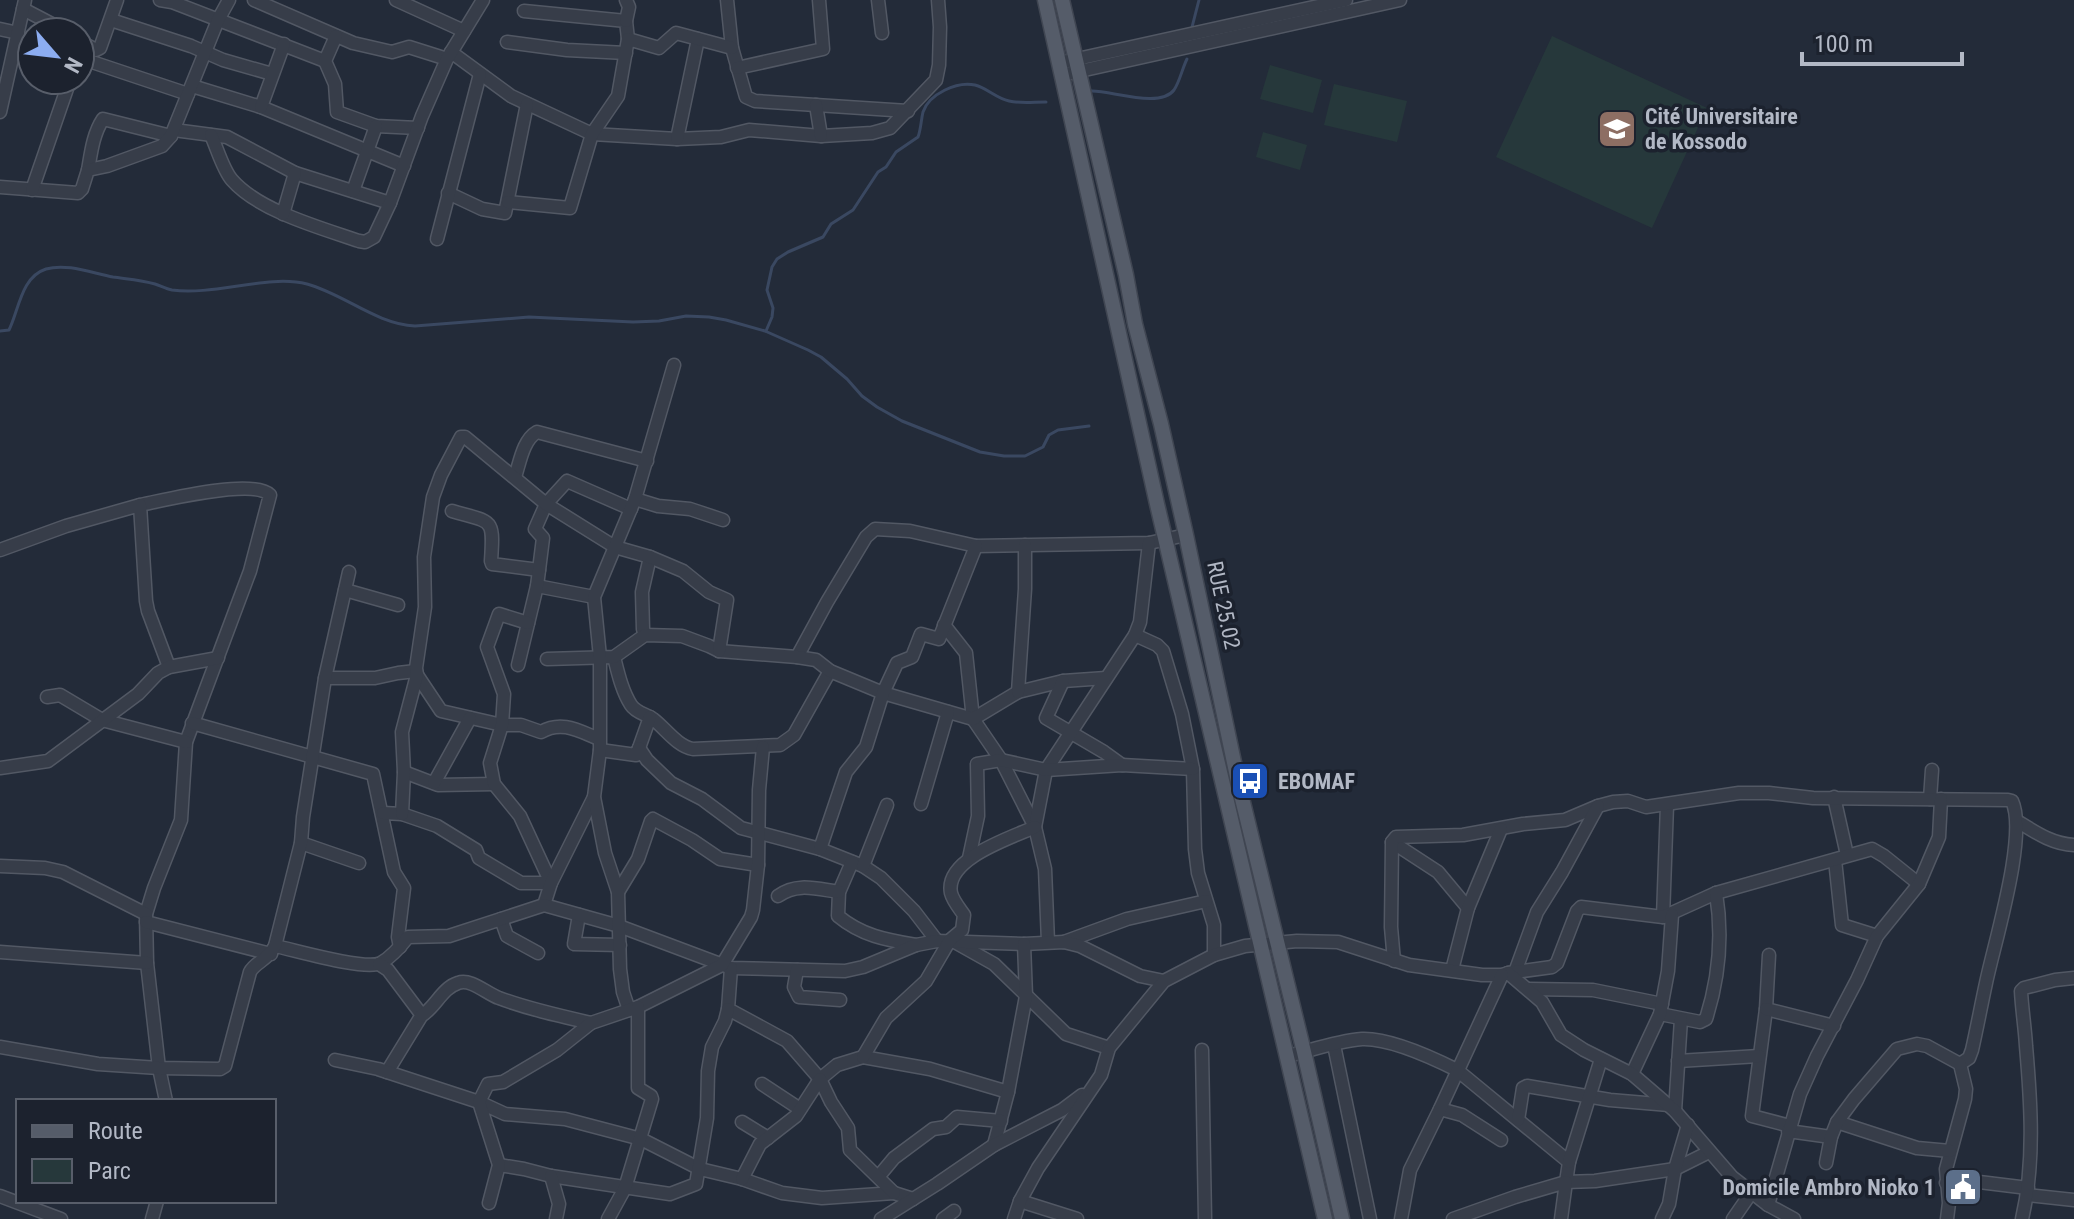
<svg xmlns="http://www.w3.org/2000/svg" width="2074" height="1219" font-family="'Roboto Condensed',sans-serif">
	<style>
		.green { fill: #26383b }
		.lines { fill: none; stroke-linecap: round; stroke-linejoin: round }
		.stream { stroke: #3a4861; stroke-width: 3 }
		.minor-casing { stroke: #525864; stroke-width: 15 }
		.major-casing { stroke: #404652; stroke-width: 17 }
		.minor { stroke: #373d49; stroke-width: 12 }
		.major { stroke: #555c69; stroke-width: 14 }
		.labels { text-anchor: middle; stroke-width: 7; stroke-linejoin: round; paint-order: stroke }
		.poi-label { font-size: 22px; font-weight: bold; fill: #b2b8c5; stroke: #1c222e; text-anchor: start }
		.street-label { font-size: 22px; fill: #b2b8c5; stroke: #1c222e }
	</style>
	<rect width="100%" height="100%" fill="#232b39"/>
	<g class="green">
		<path d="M1552,36L1707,108L1652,228L1496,157Z"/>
		<path d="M1270,65L1322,80L1313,113L1260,99Z"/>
		<path d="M1334,84L1407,101L1397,142L1324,125Z"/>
		<path d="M1263,132L1307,145L1300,170L1256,157Z"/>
	</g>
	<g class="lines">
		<g class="stream">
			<path d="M1191,31L1199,0"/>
			<path d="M1091,91C1110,90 1160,109 1174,90C1180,81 1182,69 1187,59"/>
			<path d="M0,331L9,330C19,310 21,277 46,269C67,263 92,273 113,277C127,279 142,280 155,284C161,286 166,289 172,290C214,296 268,274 307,284C344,294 376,324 415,326L529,317L633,322L659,321L686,316L709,317L726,320L765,331L808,350L821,357L847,379L862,396L877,407L902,421L980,452L1004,456H1025L1043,447L1049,435L1058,430L1089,426"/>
			<path d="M766,331L772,317L773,308L767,290L772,267L777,259L788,252L823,237L831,224L853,210L878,172L886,167L896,152L918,137C921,129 921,120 923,112C929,94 957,81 975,85C987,88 996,98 1009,101C1022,104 1033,102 1046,102"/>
		</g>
		<g class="minor-casing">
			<g id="minor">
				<path d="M160,0L172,2L325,61"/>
				<path d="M254,0L353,43L392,52L409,47L447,59"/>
				<path d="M396,0L464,31"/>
				<path d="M727,0L732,48L746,97L755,101L908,111"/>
				<path d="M878,0L882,33"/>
				<path d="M23,9L67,32"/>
				<path d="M524,11L626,21L628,39"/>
				<path d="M111,20L191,46L223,60L272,74"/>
				<path d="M626,21L629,7L626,0"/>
				<path d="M0,29L18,33"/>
				<path d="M336,36L325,61L335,84L337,112L376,126L418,128"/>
				<path d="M507,42L567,50L626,53"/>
				<path d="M83,43L96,50L100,48L117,0"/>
				<path d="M451,52L511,96L592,134L677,139L721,137L749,130L821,136L872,133L890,128L936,80L939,65L940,27L938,0"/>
				<path d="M80,58L188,94"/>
				<path d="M1059,63L1346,0"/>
				<path d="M737,68L823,49L819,0"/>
				<path d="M1062,75L1400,0"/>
				<path d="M192,86L261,107L404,166"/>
				<path d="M816,105L821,136"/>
				<path d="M261,107L284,44"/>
				<path d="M0,112L25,0"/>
				<path d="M174,130L227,137L295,173L390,203"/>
				<path d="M211,135C217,148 223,170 232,180C259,211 321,228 359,241L365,242L374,237L390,203L422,116L447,59L483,0"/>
				<path d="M677,139L698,39"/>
				<path d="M88,170C91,153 93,134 103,119L171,136"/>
				<path d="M0,187L78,193L82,189L88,170L107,166L162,146L171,136L218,20L229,0"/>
				<path d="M32,190L70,80"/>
				<path d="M353,191L376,126"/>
				<path d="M448,193L482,209L505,213L527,104"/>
				<path d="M508,202L570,208L592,134L618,96L628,39L659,48L676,33L732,48"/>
				<path d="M283,214L295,173"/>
				<path d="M437,239L480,74"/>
				<path d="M515,477C520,462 523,440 537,432L647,461"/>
				<path d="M635,499L658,506L690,509L723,520"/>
				<path d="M140,505C165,500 253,478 270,495L250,571L186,742L181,820L154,888L146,914L147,963L159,1068L166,1101"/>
				<path d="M452,511C493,523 494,517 491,561L492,564L539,570"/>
				<path d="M0,550L66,526L140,505L146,601L148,611L169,667"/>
				<path d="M537,586L594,597"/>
				<path d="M345,590L398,605"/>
				<path d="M944,625L966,653L973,719L1001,760L1035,827L1045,869L1048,942"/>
				<path d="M645,635L643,629L642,592L650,557"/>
				<path d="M1135,635L1157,645L1163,651L1182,714L1193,769L1195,849L1198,873L1214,925V955"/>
				<path d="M614,657C618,673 622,691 631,705C636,713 646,714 653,719C666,729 677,746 693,749L780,745L794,735L830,671"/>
				<path d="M797,657L827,602L866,537L875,529L910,531L976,546L1149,543L1186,535"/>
				<path d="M547,659L614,657L645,635L682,636L709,646L719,651L797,657L816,660L830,671L883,693L973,719L1018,692L1063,681L1106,678"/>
				<path d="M518,665L537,586L543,538L535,529L546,504L567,481L631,509"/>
				<path d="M417,675L441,711L502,725H521L541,732C562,720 579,731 599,739"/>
				<path d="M325,678H375L398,673L416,671"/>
				<path d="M1063,681L1046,718L1104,752L1122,765"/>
				<path d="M1018,692L1025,589V545"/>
				<path d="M47,697L60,695L102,720L186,742"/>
				<path d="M192,723L373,774L394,872L404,888L398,937L400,947"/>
				<path d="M639,748L650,717"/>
				<path d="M600,750L636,755L639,748L647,760L671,783L702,799L741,828L820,849L863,866L881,878L914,911L937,941"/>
				<path d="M0,768L48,761L138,694L158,673L169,667L218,658"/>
				<path d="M404,772L438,785L494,784"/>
				<path d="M434,783L470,718"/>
				<path d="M1834,797L1847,855"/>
				<path d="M1930,799L1932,770"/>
				<path d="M921,804L948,712"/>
				<path d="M383,813L402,814L437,826L476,850L479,858L521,883H551L520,816L494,784L490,763L502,725L504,694L487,647L499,614L528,623"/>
				<path d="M402,814L404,772L402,732L417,675L416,668L425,607L424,557L433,497L441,475L461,437H465L546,504L615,547L650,557L683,571L709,592L727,600L719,651"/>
				<path d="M2017,821C2035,832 2052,844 2074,845"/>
				<path d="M1035,827L1046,770L1135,635L1140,622L1149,543"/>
				<path d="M1392,842L1438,872L1468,908"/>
				<path d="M301,843L359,863"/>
				<path d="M820,849L846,772L866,747L883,693L897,663L912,657L921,634L939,639L976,546"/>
				<path d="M969,858L978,816L977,764L1001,760L1046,770L1122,765L1193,769"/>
				<path d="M1835,860L1842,925L1877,936"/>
				<path d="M852,862L839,892L838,916C862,936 887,940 916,945"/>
				<path d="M0,866L45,868L63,872L146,914"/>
				<path d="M863,866L887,805"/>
				<path d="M618,892L638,859L651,821L653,819L692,840L720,859L758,865"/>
				<path d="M778,896C797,882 817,889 839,892"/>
				<path d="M544,905L551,883L594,797"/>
				<path d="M579,915L574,944L620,945"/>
				<path d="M1663,917L1667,805"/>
				<path d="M501,919L507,936L538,953"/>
				<path d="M146,922L271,954"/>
				<path d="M953,941L994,964L1066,1034L1109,1048"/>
				<path d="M1064,942L1127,919L1206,901"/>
				<path d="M275,946C295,950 365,971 381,963C391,957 401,946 408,937L449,936L544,905L619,926L731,968L845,971L863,967L916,945L937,941L1024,944L1064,942L1080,946L1140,976L1164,981"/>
				<path d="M0,952L147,963"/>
				<path d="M1769,955L1766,1009L1752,1116L1790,1126"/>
				<path d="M1394,961L1391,927L1392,842L1396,837L1463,835L1523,824L1565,820L1598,806L1613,802L1628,801L1646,807L1739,793H1769L1813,798L2008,800L2012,801C2028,835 1994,944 1986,983C1981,1006 1977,1028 1972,1050L1969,1058L1960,1064L1966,1089L1965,1099L1946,1169L1949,1203L1947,1219"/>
				<path d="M379,964L388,970L421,1014L420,1018L387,1072"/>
				<path d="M731,968L728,1009L787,1041L820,1079L837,1065L863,1057L930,1069L1008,1092"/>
				<path d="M797,970L794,987L799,997L840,1000"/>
				<path d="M1452,970L1468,908L1501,829"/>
				<path d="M1515,972L1537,912L1562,872L1598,806"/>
				<path d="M1508,973L1552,967L1557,963L1577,911L1581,907L1663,917L1716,893L1872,849L1884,856L1919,884"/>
				<path d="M1529,989L1593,990L1662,1004"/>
				<path d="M1766,1009L1834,1026"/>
				<path d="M629,1010L623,992L620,969L618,892L605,853L594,797L600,750V657L594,597L635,499L674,365"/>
				<path d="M1660,1014L1700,1022L1706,1019C1719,978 1723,936 1716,893"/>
				<path d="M421,1016C435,1008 442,988 458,983C471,978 487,994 499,998C528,1009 560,1016 591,1023"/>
				<path d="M1334,1045L1370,1219"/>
				<path d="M0,1047L98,1064L159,1068L220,1069L225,1066L250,972C255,962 267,961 275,946L301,843L303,817L325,678L349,572"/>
				<path d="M1202,1050L1205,1219"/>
				<path d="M1288,1056C1312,1050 1337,1041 1362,1039C1389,1038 1433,1058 1457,1070L1569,1162L1566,1182L1595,1181L1675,1169L1709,1152"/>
				<path d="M863,1057L886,1018L926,981L950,940L962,930L964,915C960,909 953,901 951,893C944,859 1010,838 1035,827"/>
				<path d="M335,1060L378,1069L479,1102L505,1114L565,1119L641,1139L700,1169L742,1179L782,1193L822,1198L894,1193L913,1199"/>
				<path d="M1678,1061L1759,1056"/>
				<path d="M1632,1074L1660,1014L1668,971L1672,915"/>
				<path d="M762,1084L800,1109"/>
				<path d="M1440,1109L1462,1115L1501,1140"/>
				<path d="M1675,1111L1681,1019"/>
				<path d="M1518,1120L1523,1088L1527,1086L1610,1100L1669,1105"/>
				<path d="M742,1122L768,1138"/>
				<path d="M1837,1122L1917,1148L1950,1151"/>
				<path d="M1788,1131L1831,1137"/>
				<path d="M994,1145L1008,1092L1026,996L1024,944"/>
				<path d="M1569,1162L1601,1059"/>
				<path d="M1826,1163L1831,1137L1837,1122L1854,1099L1897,1049L1917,1044L1927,1046L1960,1064"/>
				<path d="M499,1165L524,1169L551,1176L670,1194L696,1184L707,1118L708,1071L712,1047L725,1021L728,1009"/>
				<path d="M551,1176L559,1204L556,1219"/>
				<path d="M879,1176L894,1158L933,1129L946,1127L957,1117L1001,1121"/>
				<path d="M742,1179L760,1144L796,1116L820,1079L831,1102L848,1128L850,1150L894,1193"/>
				<path d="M1946,1183L1971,1181L2028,1188"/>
				<path d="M2028,1195L2074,1200"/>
				<path d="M0,1196L61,1219"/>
				<path d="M1020,1201L1077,1219"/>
				<path d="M489,1203L499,1165L479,1102L488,1084L503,1082L557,1050L591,1023L638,1007L722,965L751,917L753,910L758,865L759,790L763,747"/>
				<path d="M1768,1205L1800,1094L1817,1056L1857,980L1877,936L1919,884L1939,837L1941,799"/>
				<path d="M152,1219L157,1201"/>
				<path d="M608,1219L625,1188L652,1099L651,1096L638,1088V1007"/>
				<path d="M881,1219L937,1184L994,1145L1062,1110L1082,1095"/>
				<path d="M943,1219L954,1211"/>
				<path d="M1014,1219L1020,1201L1038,1168L1101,1075L1109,1048L1164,981L1214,955L1245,946L1297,941L1338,942L1409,965L1482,975H1502L1508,973L1542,1002L1561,1035L1584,1050L1632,1074L1675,1111L1732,1177L1768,1205L1794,1219"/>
				<path d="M1401,1219L1410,1170L1440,1109L1502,975"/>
				<path d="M1453,1219L1515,1197L1566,1182L1561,1219"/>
				<path d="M1662,1219L1669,1204L1675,1169L1688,1125"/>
				<path d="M1733,1219L1751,1193"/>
				<path d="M2022,1219C2035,1163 2031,1103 2026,1046C2025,1028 2022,1010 2021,991L2024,988L2055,980L2074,978"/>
			</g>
		</g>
		<g class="major-casing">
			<g id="major">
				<path d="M1045,0L1157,504L1325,1219"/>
				<path d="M1062,0L1126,275L1135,324L1161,424L1186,535L1239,786L1304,1052L1342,1219"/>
			</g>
		</g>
		<use href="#minor" class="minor"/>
		<use href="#major" class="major"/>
	</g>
	<defs>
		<g id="university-square" transform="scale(2)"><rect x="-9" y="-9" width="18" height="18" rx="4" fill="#8d6e63" stroke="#1c222e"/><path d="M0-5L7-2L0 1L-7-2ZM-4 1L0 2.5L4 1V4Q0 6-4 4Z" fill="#fff"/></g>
		<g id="bus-square" transform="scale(2)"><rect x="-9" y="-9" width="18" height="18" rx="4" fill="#1a4fb4" stroke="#1c222e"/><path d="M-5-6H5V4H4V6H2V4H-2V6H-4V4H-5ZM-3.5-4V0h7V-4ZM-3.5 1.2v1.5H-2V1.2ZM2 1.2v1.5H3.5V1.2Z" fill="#fff"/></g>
		<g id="civic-square" transform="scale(2)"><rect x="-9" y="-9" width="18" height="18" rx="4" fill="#5c6f8a" stroke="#1c222e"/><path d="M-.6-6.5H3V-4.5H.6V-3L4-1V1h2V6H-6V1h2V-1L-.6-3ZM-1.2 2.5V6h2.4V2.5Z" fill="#fff"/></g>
	</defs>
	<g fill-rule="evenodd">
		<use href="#university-square" x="1617" y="129"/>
		<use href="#bus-square" x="1250" y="781"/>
		<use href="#civic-square" x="1963" y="1187"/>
	</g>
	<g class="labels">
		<g class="poi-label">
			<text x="1645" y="124">Cité Universitaire<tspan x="1645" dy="25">de Kossodo</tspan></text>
			<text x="1278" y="789">EBOMAF</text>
			<text x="1935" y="1195" text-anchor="end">Domicile Ambro Nioko 1</text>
		</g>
		<g class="street-label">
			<text transform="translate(1224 605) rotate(78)" y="8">RUE 25.02</text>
		</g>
	</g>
	<rect x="16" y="1099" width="260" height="104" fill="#1c222e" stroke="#585e6a" stroke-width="2"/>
	<rect x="32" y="1125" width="40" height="12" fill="#555c69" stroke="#585e6a" stroke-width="2"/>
	<text x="88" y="1139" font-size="24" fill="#b2b8c5">Route</text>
	<rect x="32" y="1159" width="40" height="24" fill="#26383b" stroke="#585e6a" stroke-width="2"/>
	<text x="88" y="1179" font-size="24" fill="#b2b8c5">Parc</text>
	<g transform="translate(56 56) rotate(118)"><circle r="38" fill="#1c222e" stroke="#585e6a" stroke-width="2"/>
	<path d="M0-6L14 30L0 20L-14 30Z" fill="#8cadf1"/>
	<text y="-12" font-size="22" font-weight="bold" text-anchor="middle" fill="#b2b8c5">N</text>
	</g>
	<path d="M1802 52v12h160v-12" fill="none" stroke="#b2b8c5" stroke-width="4"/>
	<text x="1814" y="52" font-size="24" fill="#b2b8c5" stroke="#1c222e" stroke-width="6" paint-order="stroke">100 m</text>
</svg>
